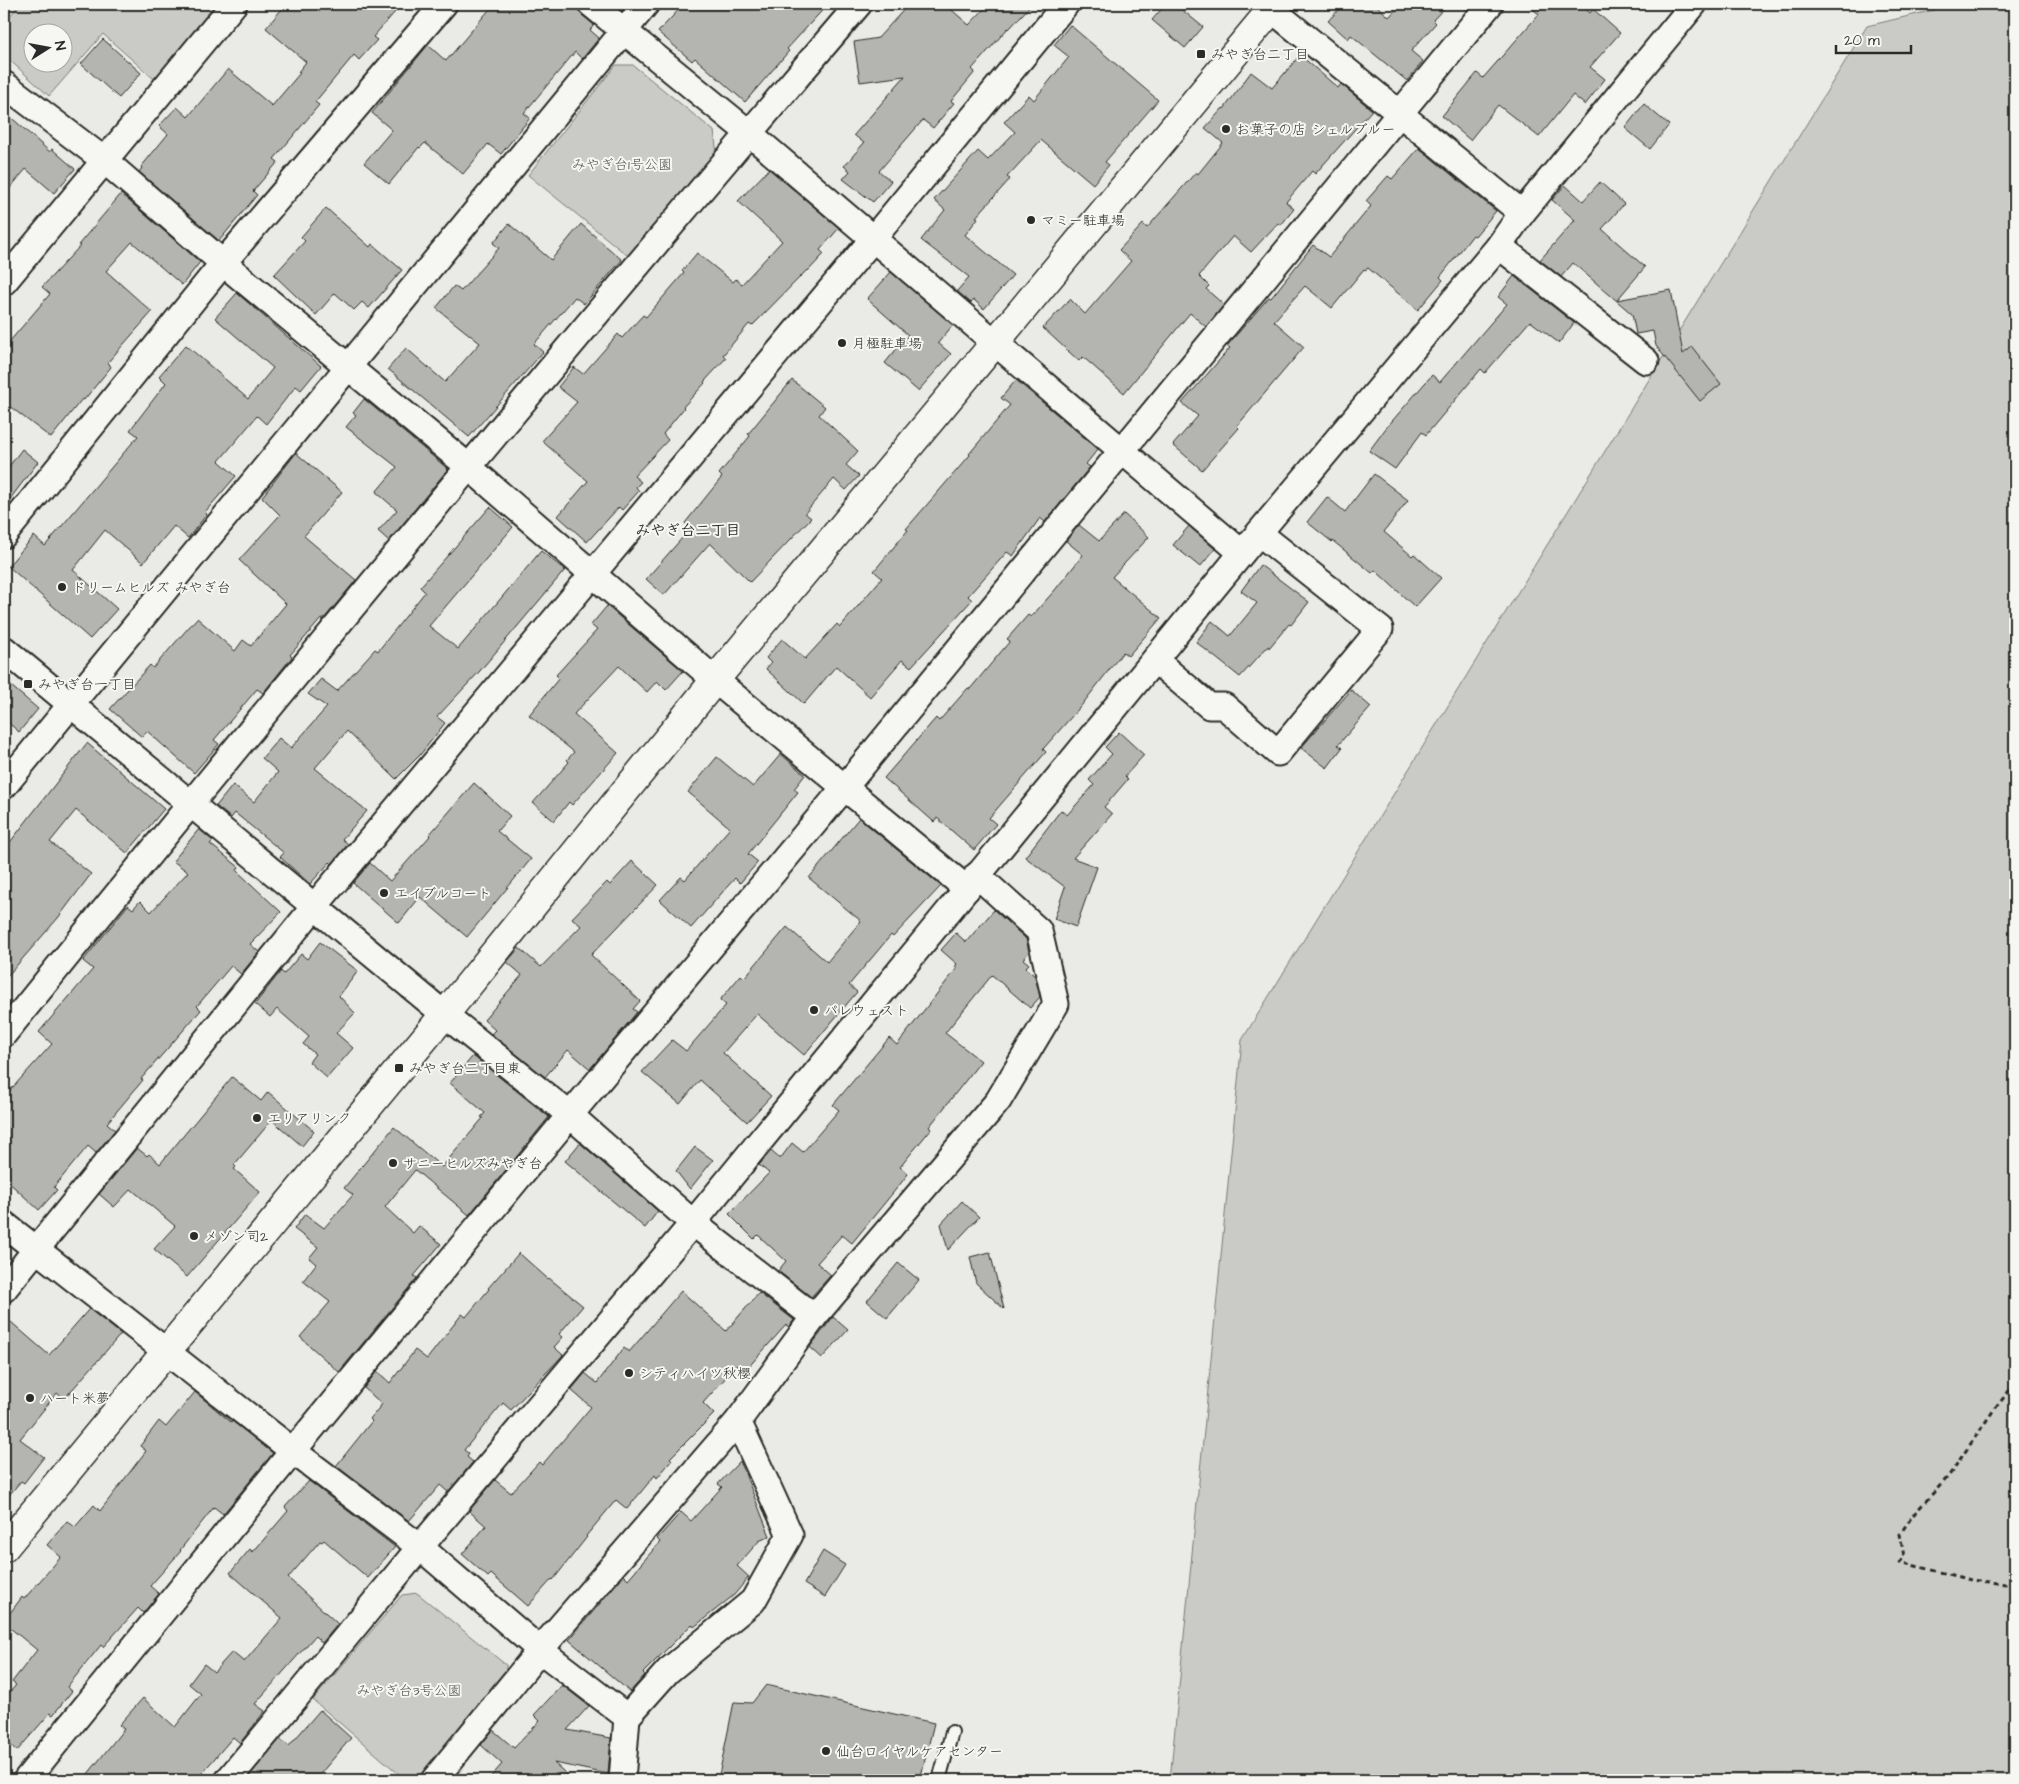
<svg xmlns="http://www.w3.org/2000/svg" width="2019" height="1784" font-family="'Architects Daughter','Klee One',sans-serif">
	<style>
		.green { fill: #cacac7; stroke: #7a7a79; fill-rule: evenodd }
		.building { fill: #b4b4b1; stroke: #2b2b2b }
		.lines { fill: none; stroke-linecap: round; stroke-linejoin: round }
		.service-casing { stroke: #2b2b2b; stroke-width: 16 }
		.minor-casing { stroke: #2b2b2b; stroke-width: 29 }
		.tertiary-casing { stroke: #2b2b2b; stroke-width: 31 }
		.path { stroke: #2b2b2b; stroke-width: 3; stroke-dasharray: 5 4; stroke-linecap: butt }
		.service { stroke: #f6f6f2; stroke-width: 12 }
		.minor { stroke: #f6f6f2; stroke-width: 25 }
		.tertiary { stroke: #f6f6f2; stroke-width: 28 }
		.poi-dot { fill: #2b2b2b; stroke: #f6f6f2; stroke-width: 2 }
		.labels { text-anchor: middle; stroke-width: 4; stroke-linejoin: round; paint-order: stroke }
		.poi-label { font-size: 14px; fill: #2b2b2b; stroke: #f6f6f2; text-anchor: start }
		.park-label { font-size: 14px; fill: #535352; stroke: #f6f6f2 }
		.neighbourhood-label { font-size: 15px; font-weight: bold; fill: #2b2b2b; stroke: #f6f6f2 }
	</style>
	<rect width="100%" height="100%" fill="#eaeae6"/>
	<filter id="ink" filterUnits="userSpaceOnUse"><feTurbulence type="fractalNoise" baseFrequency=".02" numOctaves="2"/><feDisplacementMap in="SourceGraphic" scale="10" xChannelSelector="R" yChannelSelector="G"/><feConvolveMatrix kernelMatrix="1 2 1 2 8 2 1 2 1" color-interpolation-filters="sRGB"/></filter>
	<g filter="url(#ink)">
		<g class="green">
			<path d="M15,4H220L154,79L103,34L49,96L4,55V22L18,7ZM32,32H62V62H32Z"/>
			<path d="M1959,4H2015V1780H1170L1242,1040L1867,26Z"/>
			<path d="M616,65H633L714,131L717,154L632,259L528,175Z"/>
			<path d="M417,1593L506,1665V1680L420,1780H406L313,1700L402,1595Z"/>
		</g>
		<g class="building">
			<path d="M286,4H402L373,37L377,40L359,60L354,55L315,102L319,105L274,159L278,162L253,191L257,195L219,241L139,172L142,168L141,167L168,134L159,126L177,107L188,117L228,69L272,106L300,73L298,72L306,62L266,28Z"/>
			<path d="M494,4H574L582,15L594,25L590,30L599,38L582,59L575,52L524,113L530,118L501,154L488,144L463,174L425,143L420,148L419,147L389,184L364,163L392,130L372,113L428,45L446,61Z"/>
			<path d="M684,4H828L787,49L789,51L745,102L695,58L692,61L658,32Z"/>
			<path d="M909,4H945L969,25L989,4H1032L1009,29L1008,28L972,69L975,72L951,101L954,103L933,128L923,120L879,171L891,181L873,202L843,179L850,171L844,166L864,143L854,135L905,76L860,82L854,42L878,38Z"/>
			<path d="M1166,4H1175L1203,27L1185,48L1152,20Z"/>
			<path d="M1344,4H1375L1389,17L1401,4H1448L1433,20L1436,23L1411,51L1423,61L1407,81L1351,35L1348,39L1328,21Z"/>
			<path d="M1526,4H1580L1590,13L1593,9L1620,33L1590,67L1605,79L1585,105L1573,95L1539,137L1498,105L1470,140L1442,116L1477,73L1483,78L1539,14Z"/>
			<path d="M1070,25L1158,100L1105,162L1109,165L1093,184L1041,140L1007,177L1010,179L976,217L978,218L965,235L1013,275L984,309L974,300L971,303L957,291L969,277L921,240L945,210L934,200L978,151L988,160L1015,132L1004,122L1029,95L1034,100L1069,57L1054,45Z"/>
			<path d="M103,39L141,73L119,98L81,64Z"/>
			<path d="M1300,55L1338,88L1341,84L1372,110L1315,174L1312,171L1286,202L1294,209L1281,225L1278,223L1251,252L1233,236L1199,276L1209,286L1206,289L1224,305L1206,327L1190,313L1124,393L1083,357L1079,361L1043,328L1070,299L1085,314L1131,261L1119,250L1143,224L1147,228L1196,172L1198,174L1223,143L1205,128L1223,108L1224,109L1251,72L1272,88Z"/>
			<path d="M1644,104L1669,125L1650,149L1625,128Z"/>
			<path d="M4,111L50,152L52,149L75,169L54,193L26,169L4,195Z"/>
			<path d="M1419,148L1496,211L1475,236L1473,235L1440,277L1443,280L1418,310L1368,268L1365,270L1364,269L1332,308L1305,286L1274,321L1304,347L1237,426L1239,428L1202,470L1173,445L1198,416L1182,403L1230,348L1227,346L1269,297L1271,298L1313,245L1329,257L1371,206L1366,201L1388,176L1392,179Z"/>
			<path d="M769,169L839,228L820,250L824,254L808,271L807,270L752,326L749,324L723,355L726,358L704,382L705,383L683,407L684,408L663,434L668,440L634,476L641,482L636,487L639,491L622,510L619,507L587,542L558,516L588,481L542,441L577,402L558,387L574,367L583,374L618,334L622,338L643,315L646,317L684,273L682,271L697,253L733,282L736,279L742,284L782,241L738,201Z"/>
			<path d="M1600,182L1624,204L1602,229L1645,267L1617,300L1671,290L1683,354L1692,347L1721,384L1700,401L1656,346L1653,331L1636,334L1632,314L1573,263L1561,277L1540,260L1575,220L1552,200L1565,185L1583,201Z"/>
			<path d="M121,194L200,262L182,285L132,242L106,271L152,312L108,362L111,367L84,400L82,399L51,438L4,402V348L50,294L42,287L80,246L79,244Z"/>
			<path d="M326,208L370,247L372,244L402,270L369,308L362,302L354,310L335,293L316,315L274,275L305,241L301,237Z"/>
			<path d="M509,224L551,260L581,224L622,260L584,304L575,297L534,344L543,352L469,437L388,369L406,348L445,382L480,343L436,308L454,286L461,291L499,248L493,243Z"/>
			<path d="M891,272L953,325L938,343L951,354L918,391L885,363L908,335L867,299Z"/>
			<path d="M1514,276L1574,323L1559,343L1530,321L1485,373L1481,369L1426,435L1422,432L1395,469L1369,451L1386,428L1432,375L1440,382L1507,304L1498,297Z"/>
			<path d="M237,293L321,366L301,390L296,386L266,424L257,416L219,461L236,476L205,512L207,514L188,538L174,526L143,563L105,530L73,570L117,609L90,639L8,566L34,536L45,546L138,436L130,430L166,383L159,376L186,345L248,399L273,368L215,318Z"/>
			<path d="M792,380L825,407L819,415L858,451L846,465L859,476L846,490L834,479L805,513L811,518L750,582L710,543L664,595L646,579L691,528L685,523L722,477L719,474L750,436L748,434Z"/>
			<path d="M1016,380L1098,449L1086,464L1090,467L1045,522L1040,518L1013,556L1007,552L968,596L972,600L911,667L902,660L870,697L836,666L804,704L766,669L771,663L766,658L782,639L805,659L837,624L840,627L882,578L874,571L908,530L906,529L970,455L969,454L1010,405L1001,398Z"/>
			<path d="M364,399L448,469L389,541L378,531L397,510L376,492L397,467L346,427L356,415L353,413Z"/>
			<path d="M22,449L38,462L4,507V473Z"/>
			<path d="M296,453L342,492L304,536L356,580L323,620L321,619L290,655L292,657L263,693L257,689L214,740L219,744L194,773L147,731L142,737L110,709L150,665L153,668L197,618L235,651L243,640L251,646L286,604L239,560L280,515L262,497Z"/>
			<path d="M1374,474L1408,500L1384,532L1412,556L1414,554L1441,578L1415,607L1375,570L1372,573L1333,541L1332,542L1307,522L1327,497L1345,512Z"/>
			<path d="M490,507L513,527L429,626L458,649L541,551L565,570L479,672L437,717L445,723L420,755L396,779L347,731L315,768L367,811L342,839L348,844L332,864L330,862L310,884L280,857L284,853L235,813L231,818L216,806L217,805L233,785L254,802L278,772L262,758L279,738L291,748L327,707L308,694L321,679L337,691L375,649L378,651L425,592L420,587Z"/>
			<path d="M1124,514L1149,537L1112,577L1161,618L1128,656L1123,652L1081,706L1043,749L1046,752L989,818L996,824L974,850L937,818L934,822L884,778L936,718L939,721L968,688L970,689L1010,641L1007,639L1028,615L1031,617L1055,590L1083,555L1066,541L1079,525L1099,541Z"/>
			<path d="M1189,526L1215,549L1200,567L1173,545Z"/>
			<path d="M1260,565L1309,602L1291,625L1289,624L1269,648L1268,646L1240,677L1196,642L1212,621L1230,636L1257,603L1241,591Z"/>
			<path d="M607,606L683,671L666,690L657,681L647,692L619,666L574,714L618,753L572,805L569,802L554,821L533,803L569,762L567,760L574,752L529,715L559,678L556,675L597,630L591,625Z"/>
			<path d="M4,680L38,709L19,732L4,719Z"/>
			<path d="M1351,690L1371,707L1338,745L1342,748L1327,768L1301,748Z"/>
			<path d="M1119,732L1144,755L1125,776L1128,779L1104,807L1112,814L1073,858L1097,867L1076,927L1054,919L1065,887L1025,857L1061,810L1067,815L1094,785L1089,780L1112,754L1105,747Z"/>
			<path d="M87,743L164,809L127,853L76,810L50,842L91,874L58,918L4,980V850Z"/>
			<path d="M781,754L805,775L794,789L798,792L748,854L758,862L740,883L735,878L691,928L660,900L681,877L685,880L730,828L688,792L717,757L753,787Z"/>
			<path d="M474,783L510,816L497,831L531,859L467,937L420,897L399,923L353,883L370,863L390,881L430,836L429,835Z"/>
			<path d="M859,818L941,886L893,937L891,935L849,985L857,992L804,1055L757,1014L723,1053L771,1096L747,1122L700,1080L680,1104L642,1072L672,1040L686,1051L726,1005L720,1000L741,975L744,978L787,927L827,962L861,921L809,878Z"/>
			<path d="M199,829L213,841L210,844L239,867L237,871L281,912L250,944L259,952L241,974L231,966L197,1006L201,1010L141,1079L143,1080L107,1123L115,1130L96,1153L88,1146L54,1187L57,1190L39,1210L4,1178V1097L52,1044L39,1032L93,969L83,961L128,905L133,909L140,901L151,912L188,872L173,861Z"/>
			<path d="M632,861L658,885L591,955L640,1001L633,1009L637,1012L590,1069L568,1050L545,1077L491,1034L495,1030L484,1020L522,975L507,962L519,948L541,967L581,926L572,918L607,882L610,885Z"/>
			<path d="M994,910L1026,939L1029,952L1023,959L1029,964L1025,968L1035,976L1040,997L1030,1008L992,975L945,1033L981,1061L929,1127L931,1129L900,1167L908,1174L901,1183L852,1243L842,1235L817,1263L831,1275L811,1297L778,1271L786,1261L758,1235L754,1239L729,1214L769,1173L759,1165L771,1151L780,1159L792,1143L803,1152L839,1110L833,1105L889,1038L897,1045L957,968L955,967L957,964L941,950L956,933L966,942Z"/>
			<path d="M320,942L358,971L339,996L355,1013L336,1033L353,1048L327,1078L309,1062L315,1054L303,1044L309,1037L277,1009L270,1017L255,1004L281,971L284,974L301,954L307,959Z"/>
			<path d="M473,1056L549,1117L469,1215L415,1170L385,1207L413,1233L419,1226L441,1244L414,1276L417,1278L339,1372L300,1337L330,1302L303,1281L316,1264L309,1258L318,1247L294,1229L305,1214L324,1228L353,1195L344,1188L394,1127L442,1167L483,1118L481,1117L485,1113L450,1083Z"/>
			<path d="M232,1077L261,1101L268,1092L314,1131L302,1146L272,1120L234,1165L236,1167L234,1169L260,1192L187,1277L154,1249L175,1226L131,1189L114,1207L99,1194L137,1148L147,1156L149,1154L160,1164Z"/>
			<path d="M580,1143L658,1211L645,1228L565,1161Z"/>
			<path d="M695,1147L713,1160L690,1189L676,1171Z"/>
			<path d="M962,1201L979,1217L948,1250L941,1224Z"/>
			<path d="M990,1252L1004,1309L976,1283L970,1257Z"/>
			<path d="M519,1253L548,1279L549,1278L583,1306L559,1334L563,1337L554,1347L563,1355L511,1410L503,1403L464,1450L469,1454L467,1457L473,1462L448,1492L440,1485L409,1521L336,1466L372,1421L370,1419L382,1404L364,1388L377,1371L390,1383L415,1350L427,1359L462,1314L466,1317L489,1289L488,1288Z"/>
			<path d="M898,1263L919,1280L887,1318L867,1301Z"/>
			<path d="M681,1291L726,1331L759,1293L794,1320L789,1327L786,1325L744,1372L737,1365L703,1403L714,1414L670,1458L672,1460L657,1478L655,1475L627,1509L616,1500L586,1536L587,1537L553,1580L552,1579L528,1606L491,1574L488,1577L462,1554L486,1526L469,1511L495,1480L511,1493L539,1462L542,1465L591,1407L571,1390L585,1373L597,1383L624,1348L629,1352Z"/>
			<path d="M89,1309L121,1334L64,1399L57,1393L20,1439L44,1457L24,1483L21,1481L4,1501V1316L49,1355Z"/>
			<path d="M833,1317L848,1330L822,1358L810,1347Z"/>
			<path d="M195,1392L231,1422L232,1421L273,1453L223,1514L214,1507L180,1550L181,1551L150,1586L159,1594L143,1613L138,1608L103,1647L101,1645L67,1687L72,1691L53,1715L50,1713L17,1751L4,1739V1699L16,1685L12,1682L37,1650L4,1623V1621L22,1597L24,1599L61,1557L47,1545L67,1521L75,1527L94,1505L100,1511L146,1451L140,1446L159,1421L166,1427Z"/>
			<path d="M740,1461L770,1536L759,1541L737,1566L749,1577L734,1595L694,1627L692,1624L643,1673L645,1675L630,1692L569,1640L624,1575L628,1579L660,1542L657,1539L681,1512L691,1521L722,1487L718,1484Z"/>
			<path d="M309,1481L395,1547L368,1578L324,1540L322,1542L320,1541L288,1578L338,1624L322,1643L315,1636L255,1704L265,1711L240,1743L233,1737L196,1780H83L124,1729L119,1725L143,1698L175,1727L201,1694L189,1684L204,1664L214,1672L232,1652L244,1662L282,1618L230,1573L250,1549L253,1552L288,1511L285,1507Z"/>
			<path d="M823,1551L845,1565L825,1597L804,1584Z"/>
			<path d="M562,1685L589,1706L567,1730L611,1738L608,1774L554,1763L573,1780H488L502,1764L481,1745L493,1730L514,1748L540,1721L534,1715Z"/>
			<path d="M766,1685L934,1723L920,1780H718L734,1702L752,1703Z"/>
			<path d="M320,1710L351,1738L315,1780H246L280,1739L289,1746Z"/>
		</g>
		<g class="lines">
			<g class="service-casing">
				<path id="service" d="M939,1780L952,1732"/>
			</g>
			<g class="minor-casing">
				<g id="minor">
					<path d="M591,4L749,133L1242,553"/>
					<path d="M1265,4L1522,213"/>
					<path d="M4,84L104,160L223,263L469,467L715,680L967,889"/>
					<path d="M1499,246L1646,361"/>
					<path d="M4,282L234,4"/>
					<path d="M4,535L223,263L444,4"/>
					<path d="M4,649L444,1014L570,1115L693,1223L814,1317L738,1421L540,1650L627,1717L622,1780"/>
					<path d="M1155,660L1209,706H1224L1278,753L1380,629L1259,533"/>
					<path d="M4,786L646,4"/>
					<path d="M4,1034C284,686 569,344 859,4"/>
					<path d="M4,1224L293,1451L420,1547L540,1650L434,1780"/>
					<path d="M4,1289L314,907L872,240L1066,4"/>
					<path d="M814,1317L998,1101L1056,1004L1039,931L977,875"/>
					<path d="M627,1717L668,1671L753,1601L790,1535L738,1421"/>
					<path d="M26,1780L293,1451L570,1115L844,788L1490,4"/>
					<path d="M228,1780L420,1547L693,1223L1242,553L1499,246L1522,213L1694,4"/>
				</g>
			</g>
			<g class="tertiary-casing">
				<path id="tertiary" d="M4,1548L458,998L715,680L1276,4"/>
			</g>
			<path class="path" d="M2015,1383L1991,1414L1948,1477L1913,1515L1900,1534L1904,1557L1900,1562L1971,1580L2015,1585"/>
			<use href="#service" class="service"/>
			<use href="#minor" class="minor"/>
			<use href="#tertiary" class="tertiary"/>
		</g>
	</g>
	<g class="poi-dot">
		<rect x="1196" y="49" width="10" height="10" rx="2.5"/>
		<circle cx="1226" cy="129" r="5"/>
		<circle cx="1031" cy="220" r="5"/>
		<circle cx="842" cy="343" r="5"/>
		<circle cx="62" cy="587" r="5"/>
		<rect x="23" y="679" width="10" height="10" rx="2.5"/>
		<circle cx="384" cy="893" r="5"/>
		<circle cx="814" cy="1010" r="5"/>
		<rect x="394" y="1063" width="10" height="10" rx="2.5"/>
		<circle cx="257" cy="1118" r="5"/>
		<circle cx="393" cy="1163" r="5"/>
		<circle cx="194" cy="1236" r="5"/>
		<circle cx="629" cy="1373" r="5"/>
		<circle cx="30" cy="1398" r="5"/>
		<circle cx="826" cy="1751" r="5"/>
	</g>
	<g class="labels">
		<g class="poi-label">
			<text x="1211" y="59">みやぎ台二丁目</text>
			<text x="1236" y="134">お菓子の店 シェルブルー</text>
			<text x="1041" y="225">マミー駐車場</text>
			<text x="852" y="348">月極駐車場</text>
			<text x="72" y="592">ドリームヒルズ みやぎ台</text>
			<text x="38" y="689">みやぎ台一丁目</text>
			<text x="394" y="898">エイブルコート</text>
			<text x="824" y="1015">パレウェスト</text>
			<text x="409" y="1073">みやぎ台二丁目東</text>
			<text x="267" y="1123">エリアリンク</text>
			<text x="403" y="1168">サニーヒルズみやぎ台</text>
			<text x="204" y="1241">メゾン司2</text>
			<text x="639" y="1378">シティハイツ秋櫻</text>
			<text x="40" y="1403">ハート米夢</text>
			<text x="836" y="1756">仙台ロイヤルケアセンター</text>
		</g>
		<g class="park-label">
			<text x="622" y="169">みやぎ台1号公園</text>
			<text x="409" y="1695">みやぎ台3号公園</text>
		</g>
		<g class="neighbourhood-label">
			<text x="688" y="535">みやぎ台二丁目</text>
		</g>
	</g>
	<rect width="2019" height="1784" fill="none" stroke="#f6f6f2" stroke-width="20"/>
	<rect x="10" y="10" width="1999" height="1764" fill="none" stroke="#2b2b2b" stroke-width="2" filter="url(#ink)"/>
	<g transform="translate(48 48) rotate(79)"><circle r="24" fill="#f6f6f2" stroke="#a5a5a2"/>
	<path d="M0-4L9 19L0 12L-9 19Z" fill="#2b2b2b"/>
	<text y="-8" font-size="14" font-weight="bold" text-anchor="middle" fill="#2b2b2b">N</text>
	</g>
	<path d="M1836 45v8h75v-8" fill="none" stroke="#2b2b2b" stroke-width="2.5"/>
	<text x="1844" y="45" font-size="15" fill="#2b2b2b" stroke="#f6f6f2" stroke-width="4" paint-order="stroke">20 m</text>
</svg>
